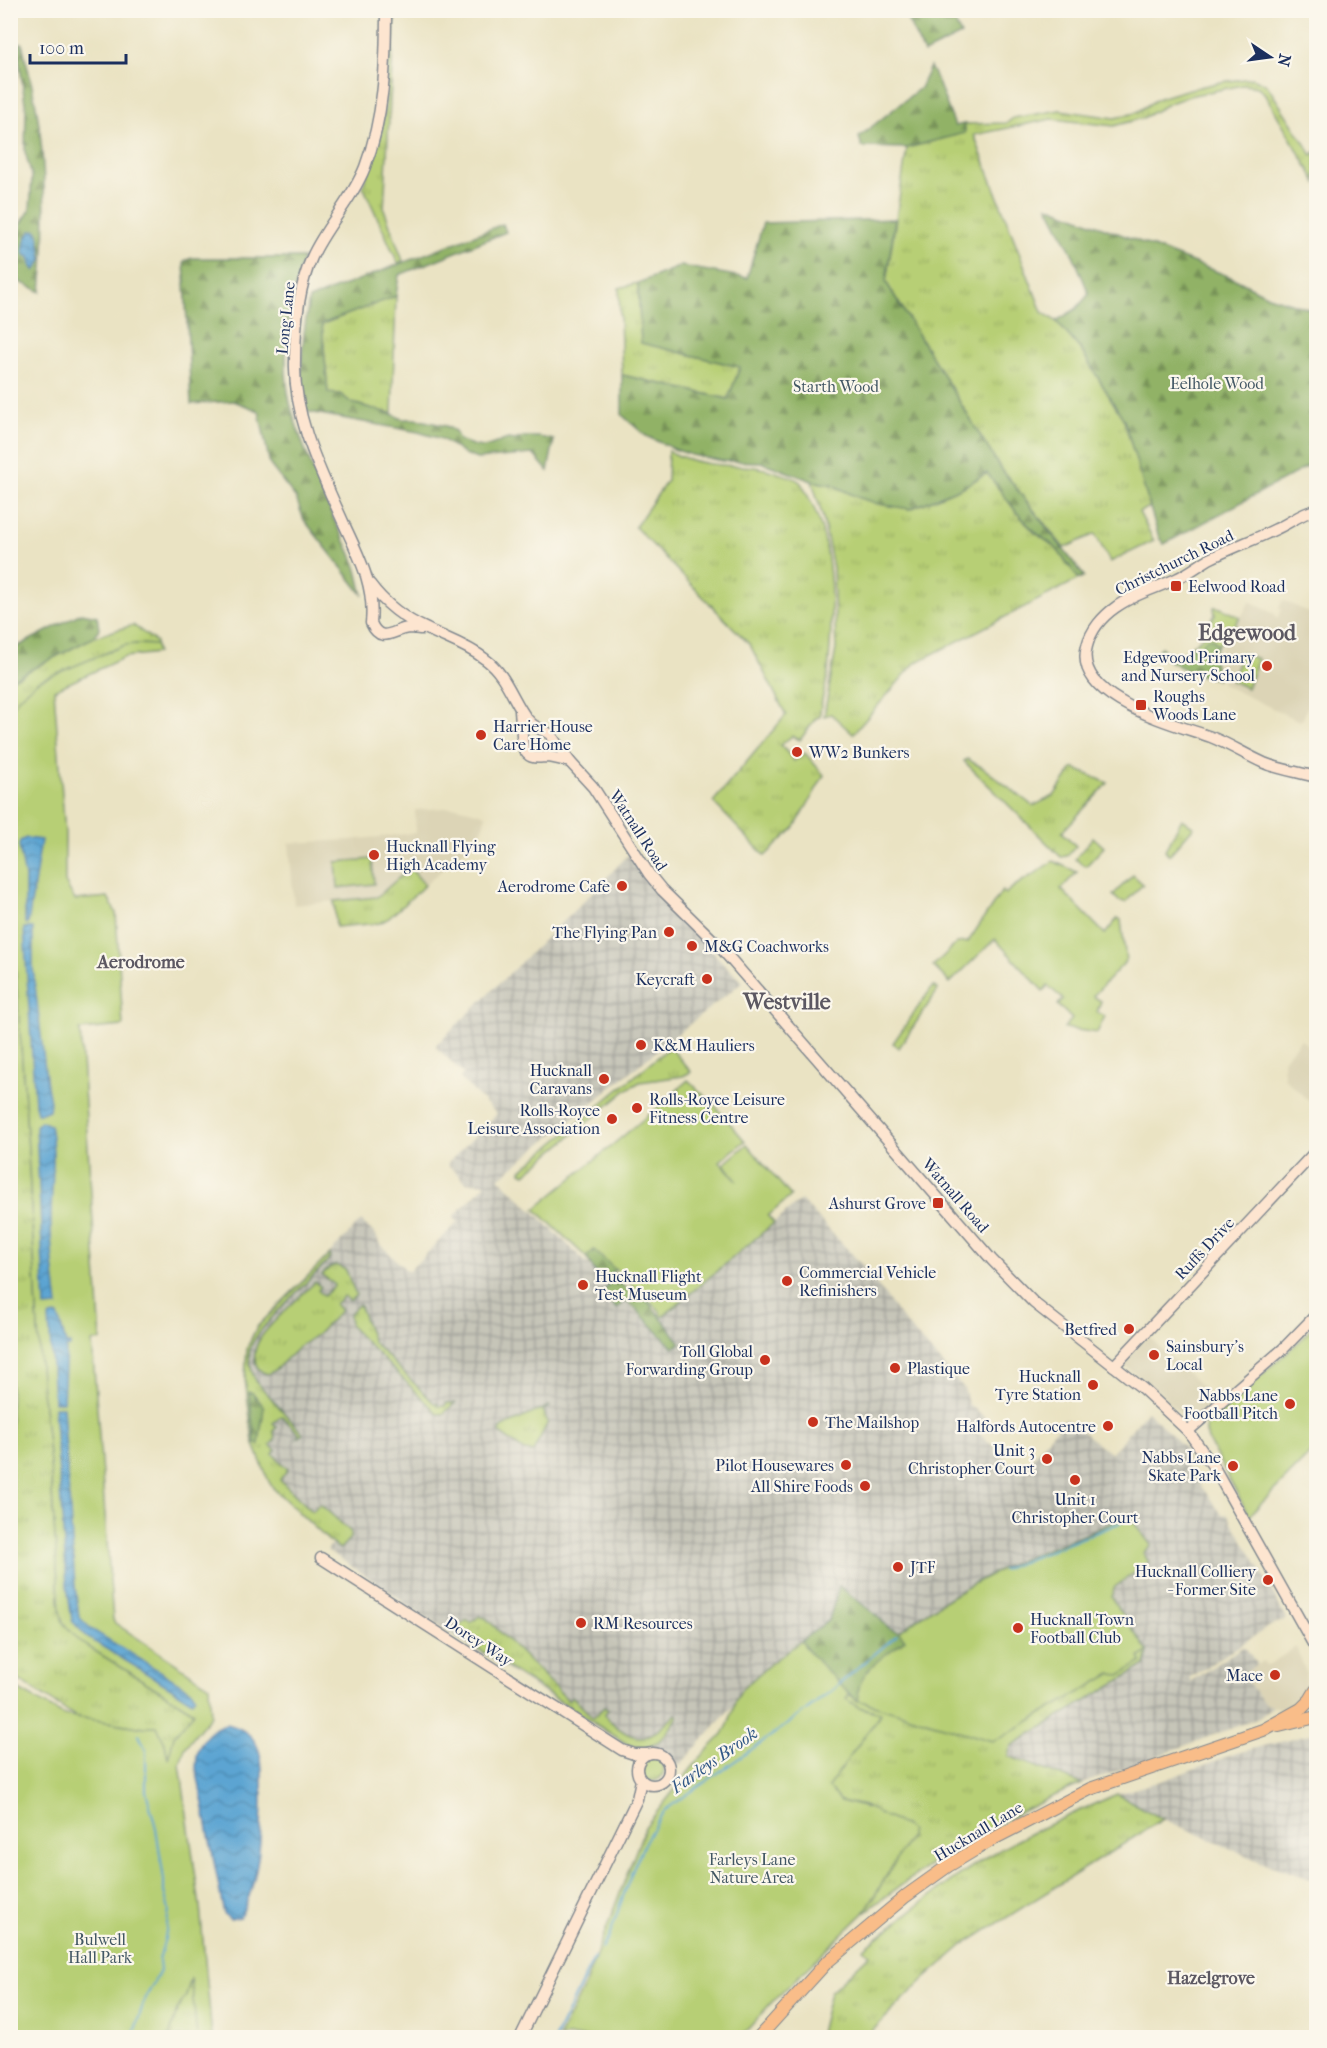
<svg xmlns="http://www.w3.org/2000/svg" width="1327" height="2048" font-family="'IM FELL French Canon',serif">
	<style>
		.built { fill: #dcd4b6 }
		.industrial { fill: url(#industrial-grid) }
		.grass { fill: url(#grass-tufts); stroke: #697f69; stroke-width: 1.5 }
		.forest { fill: url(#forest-firs); stroke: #567062; stroke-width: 1.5 }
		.park { fill: #b7cf74; stroke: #697f69; stroke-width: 1.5 }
		.water { fill: url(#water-waves); stroke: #3b6a98; stroke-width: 1.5 }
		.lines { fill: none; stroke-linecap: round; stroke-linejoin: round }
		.stream { stroke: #5ba4d2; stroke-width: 2 }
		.secondary-casing { stroke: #828990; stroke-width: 13 }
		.primary-casing { stroke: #828990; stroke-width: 14 }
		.secondary { stroke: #fde5d0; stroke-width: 10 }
		.primary { stroke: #f9bd89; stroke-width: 12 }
		.poi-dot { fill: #c8321e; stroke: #fbf7ec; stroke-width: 2 }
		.labels { text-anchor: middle; stroke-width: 4.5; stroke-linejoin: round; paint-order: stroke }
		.street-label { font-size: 16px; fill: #1b2f5e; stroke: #fbf7ec }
		.park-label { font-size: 16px; fill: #425764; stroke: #fbf7ec }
		.poi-label { font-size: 16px; fill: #1b2f5e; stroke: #fbf7ec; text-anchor: end }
		.neighbourhood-label { font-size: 18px; font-weight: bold; fill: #5c5862; stroke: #fbf7ec }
		.water-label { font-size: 18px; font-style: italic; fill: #315887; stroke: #fbf7ec }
		.district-label { font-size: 22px; font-weight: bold; fill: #5c5862; stroke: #fbf7ec }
	</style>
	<defs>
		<pattern id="industrial-grid" width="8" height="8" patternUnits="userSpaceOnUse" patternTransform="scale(1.5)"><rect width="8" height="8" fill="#c6c5b8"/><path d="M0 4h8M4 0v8" fill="none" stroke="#a0a099"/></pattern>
		<pattern id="grass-tufts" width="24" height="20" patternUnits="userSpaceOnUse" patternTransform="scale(1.5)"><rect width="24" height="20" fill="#b7cf74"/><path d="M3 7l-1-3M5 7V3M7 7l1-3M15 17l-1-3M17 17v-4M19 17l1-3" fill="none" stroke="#9db267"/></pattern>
		<pattern id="forest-firs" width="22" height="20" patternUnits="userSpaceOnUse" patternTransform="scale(1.5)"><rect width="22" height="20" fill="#91b266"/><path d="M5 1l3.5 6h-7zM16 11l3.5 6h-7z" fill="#769157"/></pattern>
		<pattern id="water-waves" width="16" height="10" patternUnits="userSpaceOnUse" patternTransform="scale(1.5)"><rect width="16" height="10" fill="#5ba4d2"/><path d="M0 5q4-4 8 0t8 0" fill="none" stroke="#4a86ae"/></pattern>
	</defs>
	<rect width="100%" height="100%" fill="#fbf7ec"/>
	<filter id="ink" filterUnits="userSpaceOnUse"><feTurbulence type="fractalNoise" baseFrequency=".0167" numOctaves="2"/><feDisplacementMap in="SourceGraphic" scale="12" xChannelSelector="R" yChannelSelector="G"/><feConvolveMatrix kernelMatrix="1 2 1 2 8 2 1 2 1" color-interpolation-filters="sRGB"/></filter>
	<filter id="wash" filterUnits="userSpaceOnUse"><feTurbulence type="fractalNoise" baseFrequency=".008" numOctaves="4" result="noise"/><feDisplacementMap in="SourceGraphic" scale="24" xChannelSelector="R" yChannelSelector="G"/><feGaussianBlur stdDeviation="1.35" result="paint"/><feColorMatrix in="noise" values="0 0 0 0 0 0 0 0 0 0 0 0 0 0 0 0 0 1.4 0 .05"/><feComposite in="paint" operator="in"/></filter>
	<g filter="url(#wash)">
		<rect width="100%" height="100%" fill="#eae3c3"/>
		<g class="built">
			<path d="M1283,600L1316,616V682L1303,719L1299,721L1222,684L1216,654L1221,645L1232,634L1250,601L1276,615L1275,617L1278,618L1282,610L1279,608Z"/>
			<path d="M457,807L485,814L486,816L481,832L477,839L425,885L410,868L377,897L294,905L289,843L350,840L416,833L415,810Z"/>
			<path d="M1301,1039L1316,1054V1101L1313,1105L1284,1078L1283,1060Z"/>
			<path d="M1148,1336L1215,1399L1193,1420L1185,1418L1162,1396L1163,1395L1125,1366V1361Z"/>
			<path d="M1296,1647L1306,1672L1305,1691L1300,1699L1287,1710L1265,1704L1242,1674L1263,1661L1267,1666Z"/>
		</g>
		<g class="industrial">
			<path d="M629,854L656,894L742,982L499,1178L673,1347L681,1342L661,1318L801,1200L865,1268L902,1319L964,1388L968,1404L985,1417L975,1431L997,1448L995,1452L1021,1472L1065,1418L1111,1454L1147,1411L1185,1448L1187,1467L1223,1516L1227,1514L1259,1567L1286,1619L1270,1626L1189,1678L1191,1681L1244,1646L1257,1664L1242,1675L1265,1704L1273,1706L1259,1718L1082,1784L1008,1756L1011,1746L1148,1652L1111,1597L1115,1587L1149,1561L1143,1553L1151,1545L1123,1517L1093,1532L1001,1569L936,1605L899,1632L889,1628L876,1615L839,1586L829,1620L772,1662L681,1764L622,1743L408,1606L398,1597L327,1550L332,1544L273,1488L253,1442L244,1371L247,1348L252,1334L361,1221L376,1235L379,1243L408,1272L458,1222L453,1217L486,1184L466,1182L447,1164L497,1114L460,1078L464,1074L435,1046L597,888Z"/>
			<path d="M1316,1733V1872L1311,1879L1266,1864L1163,1819L1117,1794L1161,1781L1237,1753Z"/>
		</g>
		<g class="grass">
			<path d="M390,11H395L384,209L403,261L398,263L363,186L381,136L386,98Z"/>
			<path d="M1253,78L1267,85L1312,155L1316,151V182L1265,94L1258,87L1243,85L1189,96L1168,104L1143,118L1114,126L1052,119L974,135L1042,312L1056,321L1081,350L1124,420L1150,507L1139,512L1154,541L1110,562L1095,534L1064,548L999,466L886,282L907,148L965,133L964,124L1007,123L1013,118L1060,110L1115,118L1135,113L1159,98L1186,90L1221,82Z"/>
			<path d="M638,283L641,343L740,367L728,399L622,375L619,288Z"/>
			<path d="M396,296L392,414L352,403L340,394H328L322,324Z"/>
			<path d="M668,451C684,459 703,464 721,465C739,467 758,465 775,472C782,474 795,477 800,482C804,486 806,493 809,498C836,547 833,618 828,672C826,688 820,701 820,717L816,718L800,740L792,736L781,745L794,761L805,753L824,775L795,827L765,856L713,802L786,715L750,645L635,527L667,481Z"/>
			<path d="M987,473L1018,514L1034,532L1056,548L1079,579L915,663L853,734L831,714L824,716L836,649L833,568L823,518L812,481L833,485L857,497L910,509L963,487Z"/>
			<path d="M1214,607L1221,608L1240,617L1231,632L1218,645L1212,638L1195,649L1192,646L1204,635L1206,626L1215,615Z"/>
			<path d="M133,625L156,642V645L136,644L19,697L11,710V680L94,637Z"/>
			<path d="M967,759L983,768L1033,806L1054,796L1073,768L1108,783L1062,832L1076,846L1067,856L1061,857L964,761Z"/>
			<path d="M1182,819L1193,826L1192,829L1169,855L1165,850Z"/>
			<path d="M1093,837L1104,847L1086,866L1075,859Z"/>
			<path d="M410,868L425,885L389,918L380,923L336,927L334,901L377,897Z"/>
			<path d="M1133,875L1143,884L1126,902L1119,901L1113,895Z"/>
			<path d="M10,893L26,1115L41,1380L50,1462L60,1611L82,1643L194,1712L168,1761L165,1744L144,1728L76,1717L11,1675Z"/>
			<path d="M933,986L938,990L899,1048L893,1043Z"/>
			<path d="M670,1047L691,1072L683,1076L640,1082L629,1088L525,1174L521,1172V1170Z"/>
			<path d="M330,1254V1258L325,1264C308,1282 256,1328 250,1349C248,1361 251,1371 256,1381L303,1434L297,1438L299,1434L282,1416L273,1423L277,1427L274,1430L275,1440L270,1445L276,1450L273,1454L288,1469L280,1480L312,1511L320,1504L351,1532V1537L340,1549L332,1544L273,1488L269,1482L253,1442L245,1379L247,1348L257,1327Z"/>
			<path d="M337,1265L346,1270L356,1295L350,1301L344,1296L335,1304L341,1310L318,1334L300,1346L274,1371L267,1374C250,1369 253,1349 261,1337C272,1321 300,1297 315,1282L321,1287L318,1290L324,1296L335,1285L322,1275L330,1267Z"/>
			<path d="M359,1304L373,1342L434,1403H438V1406H445L446,1403H455L443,1414H438L350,1326L349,1314Z"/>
			<path d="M549,1406L550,1407L543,1410L548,1422L533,1452L524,1451L500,1433V1429L502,1427Z"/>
			<path d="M479,1616L486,1618L568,1700L572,1696L593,1718L604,1707L608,1710L604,1715C634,1745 646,1744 676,1714L678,1717C664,1737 655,1755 627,1744L458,1636V1627L467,1620L471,1623Z"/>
			<path d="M923,1625L1050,1709L1111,1673L1142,1661L1139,1657L1148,1652L1145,1665L1011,1746L1008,1756L1082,1784C1003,1816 931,1861 864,1913L910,1837L864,1806L841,1801L827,1787L881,1713L880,1712L858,1707L846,1699L849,1694L857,1700L875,1664Z"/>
			<circle cx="652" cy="1769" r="12"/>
			<path d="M1117,1794L1163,1819L963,1945L922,1981L866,2037H819L830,1992L870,1954L863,1949C904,1917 944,1883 989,1856C1029,1832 1074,1813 1117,1794Z"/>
			<path d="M192,1976L197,2037H169L177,2010L186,1996Z"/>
		</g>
		<g class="forest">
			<path d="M903,11H949L961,35L924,53Z"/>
			<path d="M22,43C27,65 33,88 37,111C46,168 47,235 41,292C11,276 11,285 11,249L16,248L21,224L30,210L32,176L25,152L26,111L17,44Z"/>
			<path d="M930,67L938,82L955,126L964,124L965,133L907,148L862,147L859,137L920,88Z"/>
			<path d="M1048,206L1233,278L1268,296L1316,311V462L1164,544L1159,538L1124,420L1081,350L1056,321L1076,309L1089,294L1074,257Z"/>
			<path d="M895,219L886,282L999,466L1084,576L1079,579L1056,548L1034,531L1018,514L987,473L963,487L910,509L878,504L857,497L833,485L812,481L761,462L723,461L691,455L674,449L646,436L622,415V375L728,399L740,367L641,343L638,283L681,266L747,278L763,223Z"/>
			<path d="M503,224L506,232L399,275L396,296L322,324L328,393L340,394L352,403L392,414L402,419H416L446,426L455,431L459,440L475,446L485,447L508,439L515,440L523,437H539L554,440L548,471L533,454L477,459L464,454L442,439L418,432L304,411C298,374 303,336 309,299Z"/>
			<path d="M192,258H303C290,301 280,359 290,403C299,439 317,480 332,515C339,531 349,547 355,564C359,574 360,585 363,595L304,520L296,498L270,465L259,411L234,401L191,404L184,261Z"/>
			<path d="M81,613L97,616L99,629L94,637L11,680V650Z"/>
			<path d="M1207,638H1212L1218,645L1213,654L1217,679C1195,676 1174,665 1156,652L1161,647L1175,659L1192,646L1195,649L1198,648Z"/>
			<path d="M594,1250L616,1269L611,1274L628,1290L633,1285C651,1303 665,1323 681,1343L673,1348L635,1308L625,1300L617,1309L601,1294L608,1286L606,1284L607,1282L601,1275L598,1276L586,1257Z"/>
			<path d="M249,1392L253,1393L264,1407L259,1444H255Z"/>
			<path d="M1123,1517L1133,1521L923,1625L875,1664L858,1690L860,1697L857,1700C836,1684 816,1663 801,1641L829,1620L839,1586L876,1615L889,1628L899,1632C931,1608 965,1587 1001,1569C1041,1549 1084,1538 1123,1517Z"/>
		</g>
		<g class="park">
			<path d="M136,644L156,645L157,653L125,657L54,690L65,833V882L75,900L108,897L116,913L123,1026L80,1030L101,1340L92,1342L113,1620L115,1623L209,1686L211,1715L185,1748L180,1764L200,1907L212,2037H197L191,1978L186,1996L177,2010L169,2037H11L10,1685L64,1715L144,1728L148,1726H157L165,1744L168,1759L174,1736L194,1712L82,1643L63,1623L60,1611L50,1462L41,1380L26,1115L10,893L11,710L19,697L38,681L125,645Z"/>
			<path d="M1242,653L1258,659L1247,688L1231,681Z"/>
			<path d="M372,859L374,884L338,888L336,862Z"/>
			<path d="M1053,861L1077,872L1061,889L1105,934L1118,918L1121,920L1126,961L1093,996L1101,1001L1097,1012L1105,1016L1097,1033L1064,1028L1072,1019L1058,1005L1063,999L1048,986L1043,991L995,939L950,983L933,966L957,943L968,942L1002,891L1005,894C1019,880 1038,874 1053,861Z"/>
			<path d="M688,1080L717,1108L745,1141L720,1161L737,1181L724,1164L747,1144L791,1196L768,1216L774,1223L661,1318L660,1311L594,1250L586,1257L535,1209L657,1108Z"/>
			<path d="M1316,1322V1448L1249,1516L1208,1440L1206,1432V1424L1303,1338Z"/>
			<path d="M1123,1517L1133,1521L1151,1545L1143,1553L1149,1562L1115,1587L1111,1597L1148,1652L1140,1657L1142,1662L1120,1675L1111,1674L1002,1737L992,1741L857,1700L859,1697C854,1672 888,1654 905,1640L899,1632C931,1608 965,1587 1001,1569C1041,1549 1084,1538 1123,1517Z"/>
			<path d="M801,1641L809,1652L849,1694L846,1699L858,1707L881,1713L828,1787L841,1801L871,1809L905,1826L910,1831V1837L864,1913L771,2003L741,2037H559L586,1982L645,1827L699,1759L723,1734L729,1723L735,1702L741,1690L771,1663Z"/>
		</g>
		<g class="water">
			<path d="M36,230L38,232L42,260L35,271L32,267L29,257L24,254C23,245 25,238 31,231Z"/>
			<path d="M26,838L41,840L28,924L25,923V877L19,846L20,841Z"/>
			<path d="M24,928H33V968L47,1086L50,1102L49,1110L42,1113H37L35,1104Z"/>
			<path d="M41,1121L50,1125C57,1159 50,1193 51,1227C51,1253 55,1280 58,1306L45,1307L36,1126Z"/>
			<path d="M58,1315L66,1344H70V1347L66,1348L63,1402H54L49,1318L50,1316Z"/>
			<path d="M54,1407H63L75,1585L79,1617L91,1629L192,1691L195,1696L192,1701L88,1638L72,1621L67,1585Z"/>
			<path d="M227,1724C241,1728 253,1734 258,1748C263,1761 262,1776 262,1790C262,1831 260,1880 240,1917L230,1919L224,1914L196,1767C197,1763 196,1756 198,1752C201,1739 214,1726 227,1724Z"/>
		</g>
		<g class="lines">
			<g class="stream">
				<path d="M1002,1570L1122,1522L1123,1518"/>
				<path d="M602,1949L609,1937C623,1897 639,1843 665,1810L785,1726L830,1692L897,1635"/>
				<path d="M129,2038L135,2030L144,2001L160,1971L159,1960L165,1938L169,1910L164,1892V1880L156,1828L146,1791V1750L139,1735"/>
				<path d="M555,2038L594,1958"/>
			</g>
		</g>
	</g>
	<g filter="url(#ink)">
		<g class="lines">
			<g class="secondary-casing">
				<g id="secondary">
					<path d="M386,10C386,63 384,117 365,167C352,200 326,226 312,257C298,288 295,326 295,360C293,418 321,472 344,524C359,557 375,585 371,623C381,645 393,630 408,628C413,628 418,629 423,629"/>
					<path d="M1316,510C1301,513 1290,523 1276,529C1254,540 1231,548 1209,559C1199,565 1189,573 1178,578C1158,588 1135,593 1116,607C1103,616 1091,630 1087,646C1072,699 1175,724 1211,737C1229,744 1246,755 1264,763C1281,770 1299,772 1316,777"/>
					<path d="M370,584C384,603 405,619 427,629C447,639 467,645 485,659C506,674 512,699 527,719L533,725L550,734L570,762L593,787L649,874L662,890L720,947L992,1260L1034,1303L1142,1388L1188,1431L1215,1469L1316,1649"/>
					<path d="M520,711L523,747C529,761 537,757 549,757C556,758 563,760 570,762"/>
					<path d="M1114,1366L1316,1151"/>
					<path d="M1188,1431L1283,1349L1316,1315"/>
					<path d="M321,1558L622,1750L634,1754H648"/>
					<circle cx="653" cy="1769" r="16"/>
					<path d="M520,2038L637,1799L641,1780"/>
				</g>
			</g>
			<g class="primary-casing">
				<g id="primary">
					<path d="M1279,1726L1316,1717"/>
					<path d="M758,2038L826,1963L906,1896L948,1866L993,1839L1090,1789L1263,1730L1301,1709L1310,1700L1316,1690"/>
				</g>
			</g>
			<use href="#secondary" class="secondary"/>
			<use href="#primary" class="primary"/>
		</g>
	</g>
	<g class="poi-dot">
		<rect x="1170" y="580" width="12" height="12" rx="3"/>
		<circle cx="1267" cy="666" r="6"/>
		<rect x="1135" y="699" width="12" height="12" rx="3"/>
		<circle cx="481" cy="735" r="6"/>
		<circle cx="797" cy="752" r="6"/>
		<circle cx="374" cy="855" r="6"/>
		<circle cx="622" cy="886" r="6"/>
		<circle cx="669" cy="932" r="6"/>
		<circle cx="692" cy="946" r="6"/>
		<circle cx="707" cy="979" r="6"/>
		<circle cx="641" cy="1045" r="6"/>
		<circle cx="604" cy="1079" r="6"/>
		<circle cx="637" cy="1108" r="6"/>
		<circle cx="612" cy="1119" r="6"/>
		<rect x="932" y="1197" width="12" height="12" rx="3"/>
		<circle cx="787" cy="1281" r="6"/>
		<circle cx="583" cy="1285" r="6"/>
		<circle cx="1129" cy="1329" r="6"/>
		<circle cx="1154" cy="1355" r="6"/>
		<circle cx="765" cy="1360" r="6"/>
		<circle cx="895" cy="1368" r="6"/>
		<circle cx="1093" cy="1385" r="6"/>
		<circle cx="1290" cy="1404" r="6"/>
		<circle cx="813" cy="1422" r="6"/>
		<circle cx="1108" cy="1426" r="6"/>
		<circle cx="1047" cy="1459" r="6"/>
		<circle cx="846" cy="1465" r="6"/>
		<circle cx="1233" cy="1466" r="6"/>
		<circle cx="1075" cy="1480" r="6"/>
		<circle cx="865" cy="1486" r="6"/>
		<circle cx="898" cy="1567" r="6"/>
		<circle cx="1268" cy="1580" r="6"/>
		<circle cx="581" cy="1623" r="6"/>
		<circle cx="1018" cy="1628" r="6"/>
		<circle cx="1275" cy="1675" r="6"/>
	</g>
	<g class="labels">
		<g class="street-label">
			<text transform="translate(285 318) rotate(-84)" y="6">Long Lane</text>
			<text transform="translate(1174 562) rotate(-26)" y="6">Christchurch Road</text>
			<text transform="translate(639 830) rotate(57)" y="6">Watnall Road</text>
			<text transform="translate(956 1195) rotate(49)" y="6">Watnall Road</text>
			<text transform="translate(1204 1248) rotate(-47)" y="6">Ruffs Drive</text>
			<text transform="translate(479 1641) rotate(33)" y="6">Dorey Way</text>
			<text transform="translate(978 1831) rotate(-31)" y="6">Hucknall Lane</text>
		</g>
		<g class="park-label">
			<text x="1217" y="389">Eelhole Wood</text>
			<text x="836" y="392">Starth Wood</text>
			<text x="752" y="1865">Farleys Lane<tspan x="752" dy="18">Nature Area</tspan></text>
			<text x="100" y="1945">Bulwell<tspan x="100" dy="18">Hall Park</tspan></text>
		</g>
		<g class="poi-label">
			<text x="1188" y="592" text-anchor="start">Eelwood Road</text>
			<text x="1255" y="663">Edgewood Primary<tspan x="1255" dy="18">and Nursery School</tspan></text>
			<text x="1153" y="702" text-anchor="start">Roughs<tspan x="1153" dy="18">Woods Lane</tspan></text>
			<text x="493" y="732" text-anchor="start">Harrier House<tspan x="493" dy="18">Care Home</tspan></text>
			<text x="809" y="758" text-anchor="start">WW2 Bunkers</text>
			<text x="386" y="852" text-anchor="start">Hucknall Flying<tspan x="386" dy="18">High Academy</tspan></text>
			<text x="610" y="892">Aerodrome Cafe</text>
			<text x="657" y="938">The Flying Pan</text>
			<text x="704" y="952" text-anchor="start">M&amp;G Coachworks</text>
			<text x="695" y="985">Keycraft</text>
			<text x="653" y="1051" text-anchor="start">K&amp;M Hauliers</text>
			<text x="592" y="1076">Hucknall<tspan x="592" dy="18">Caravans</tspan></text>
			<text x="649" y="1105" text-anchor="start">Rolls-Royce Leisure<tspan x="649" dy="18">Fitness Centre</tspan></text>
			<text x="600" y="1116">Rolls-Royce<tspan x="600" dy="18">Leisure Association</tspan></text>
			<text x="926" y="1209">Ashurst Grove</text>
			<text x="799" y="1278" text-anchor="start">Commercial Vehicle<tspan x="799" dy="18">Refinishers</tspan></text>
			<text x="595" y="1282" text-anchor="start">Hucknall Flight<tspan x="595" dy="18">Test Museum</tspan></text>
			<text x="1117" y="1335">Betfred</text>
			<text x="1166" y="1352" text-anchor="start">Sainsbury's<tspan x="1166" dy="18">Local</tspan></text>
			<text x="753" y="1357">Toll Global<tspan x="753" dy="18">Forwarding Group</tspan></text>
			<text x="907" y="1374" text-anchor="start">Plastique</text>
			<text x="1081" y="1382">Hucknall<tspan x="1081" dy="18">Tyre Station</tspan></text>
			<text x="1278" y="1401">Nabbs Lane<tspan x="1278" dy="18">Football Pitch</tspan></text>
			<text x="825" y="1428" text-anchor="start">The Mailshop</text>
			<text x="1096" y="1432">Halfords Autocentre</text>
			<text x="1035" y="1456">Unit 3<tspan x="1035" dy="18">Christopher Court</tspan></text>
			<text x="1221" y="1463">Nabbs Lane<tspan x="1221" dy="18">Skate Park</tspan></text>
			<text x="834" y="1471">Pilot Housewares</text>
			<text x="853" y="1492">All Shire Foods</text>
			<text x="1075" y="1505" text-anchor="middle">Unit 1<tspan x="1075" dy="18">Christopher Court</tspan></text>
			<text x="910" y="1573" text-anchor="start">JTF</text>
			<text x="1256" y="1577">Hucknall Colliery<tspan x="1256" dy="18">- Former Site</tspan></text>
			<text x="1030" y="1625" text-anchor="start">Hucknall Town<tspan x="1030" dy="18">Football Club</tspan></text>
			<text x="593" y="1629" text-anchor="start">RM Resources</text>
			<text x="1263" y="1681">Mace</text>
		</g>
		<g class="neighbourhood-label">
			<text x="141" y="968">Aerodrome</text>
			<text x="1211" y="1984">Hazelgrove</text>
		</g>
		<g class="water-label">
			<text transform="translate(714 1760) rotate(-35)" y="6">Farleys Brook</text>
		</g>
		<g class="district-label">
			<text x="1247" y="640">Edgewood</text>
			<text x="787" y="1009">Westville</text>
		</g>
	</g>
	<rect width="1327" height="2048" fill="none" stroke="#fbf7ec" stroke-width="36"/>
	<g transform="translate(1270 57) rotate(103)" stroke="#fbf7ec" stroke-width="4.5" paint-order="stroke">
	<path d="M0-4.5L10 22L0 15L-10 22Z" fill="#1b2f5e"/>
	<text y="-9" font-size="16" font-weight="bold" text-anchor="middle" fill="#1b2f5e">N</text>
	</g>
	<path d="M30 54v9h96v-9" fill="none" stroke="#1b2f5e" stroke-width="3"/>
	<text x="39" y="54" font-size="18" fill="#1b2f5e" stroke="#fbf7ec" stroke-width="4.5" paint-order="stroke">100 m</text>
</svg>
